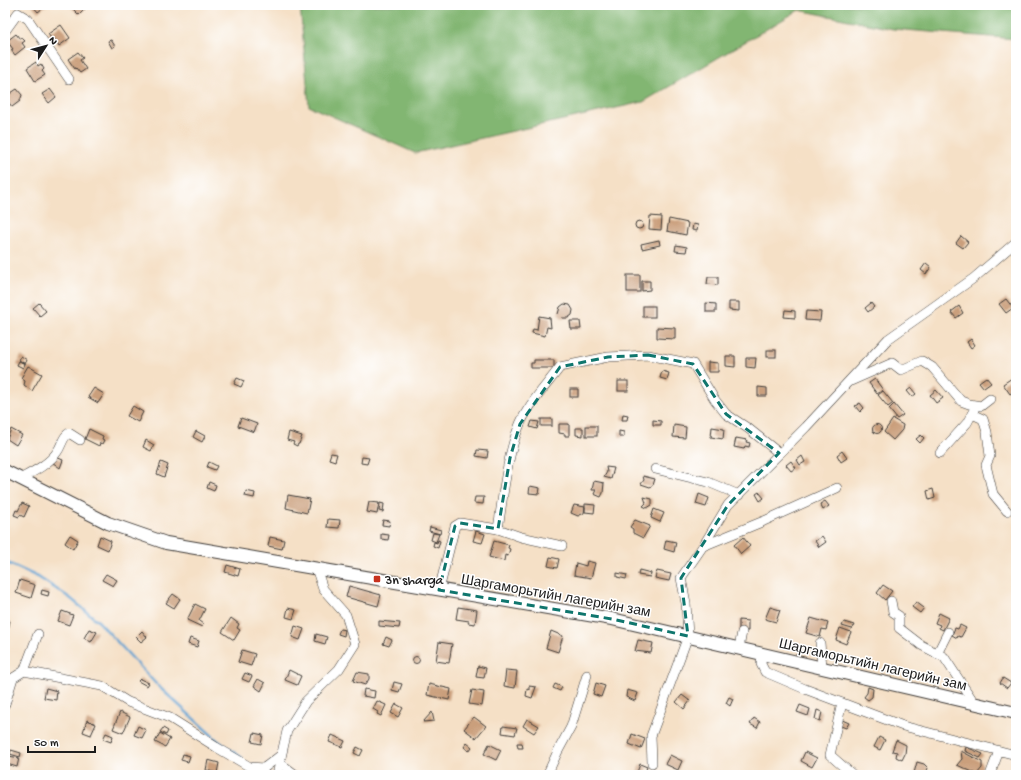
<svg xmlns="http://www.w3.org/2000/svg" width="1021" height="780" font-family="'Gochi Hand',sans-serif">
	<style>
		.forest { fill: #82b672; stroke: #4f6947 }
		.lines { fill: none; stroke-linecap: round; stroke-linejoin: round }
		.stream { stroke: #5da1d2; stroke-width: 2.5 }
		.building { fill: #ca9f7b }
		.minor-casing { stroke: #3d3936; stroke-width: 10 }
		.tertiary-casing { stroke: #3d3936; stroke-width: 14 }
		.minor { stroke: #fff; stroke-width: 9 }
		.tertiary { stroke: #fff; stroke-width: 12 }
		.marked { fill: none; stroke: #0f766e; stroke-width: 3; stroke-dasharray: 8 5; stroke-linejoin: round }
		.poi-dot { fill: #c8321e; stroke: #fff; stroke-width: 1.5 }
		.labels { text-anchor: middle; stroke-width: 3; stroke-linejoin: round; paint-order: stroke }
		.poi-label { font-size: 14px; fill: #1c1c1c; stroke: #fff; text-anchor: start }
		.street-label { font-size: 14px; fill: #1c1c1c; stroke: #fff }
	</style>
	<rect width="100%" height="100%" fill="#fff"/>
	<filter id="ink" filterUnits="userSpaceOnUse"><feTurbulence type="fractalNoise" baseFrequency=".025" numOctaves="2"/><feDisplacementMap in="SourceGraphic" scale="8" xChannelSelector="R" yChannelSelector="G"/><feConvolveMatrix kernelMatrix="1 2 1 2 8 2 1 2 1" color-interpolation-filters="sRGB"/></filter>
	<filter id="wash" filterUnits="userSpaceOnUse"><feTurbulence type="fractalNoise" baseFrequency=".012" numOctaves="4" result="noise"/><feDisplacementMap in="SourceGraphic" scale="16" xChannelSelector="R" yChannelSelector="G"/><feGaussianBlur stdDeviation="0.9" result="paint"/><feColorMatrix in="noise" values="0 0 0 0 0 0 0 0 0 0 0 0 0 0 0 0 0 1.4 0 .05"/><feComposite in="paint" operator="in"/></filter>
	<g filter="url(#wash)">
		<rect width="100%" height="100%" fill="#f5e0c6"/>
		<path class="forest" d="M300,5H1016V39L893,29L799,10L643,102L415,153L309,106Z"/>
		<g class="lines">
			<g class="stream">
				<path d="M5,562L38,577L70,598L99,622L156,684"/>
				<path d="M158,686L217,740L242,758"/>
			</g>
		</g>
		<g id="blocks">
			<g class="building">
				<path d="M32,5H47L38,12Z"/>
				<path d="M76,5H81L85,9L79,15L72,8Z"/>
				<path d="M61,25L70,38L59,46L55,39L53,41L48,34Z"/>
				<path d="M16,34L20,39L22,38L25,41L22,43L25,47L15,55L11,50L13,49L7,41Z"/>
				<path d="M111,40L115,46L112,48L108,41Z"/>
				<path d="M78,52L83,58L80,60L86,69L80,73L76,68L75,69L68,59Z"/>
				<path d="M36,62L38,66L41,64L44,69L42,71L45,75L35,81L27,68Z"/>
				<path d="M17,89L22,95L20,101L12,107L5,97Z"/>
				<path d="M50,89L56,97L49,103L42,94Z"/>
				<path d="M650,216L662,217L661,230L649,229Z"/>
				<path d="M669,219L688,223L686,235L667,231Z"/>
				<circle cx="639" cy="225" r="4"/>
				<path d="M693,224L698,225L697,231L692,230Z"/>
				<path d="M961,236L968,242L963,248L956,243Z"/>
				<path d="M659,240L660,245L642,249L641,244Z"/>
				<path d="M676,245L687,247L686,252L675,251Z"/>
				<path d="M926,263L931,267L926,274L921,270Z"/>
				<rect x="627" y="275" width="13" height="17"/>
				<path d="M708,277H718V285L707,284Z"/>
				<path d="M642,281H650V290L642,291Z"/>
				<path d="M1006,299L1013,308L1006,313L999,304Z"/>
				<path d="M729,302H739V311L729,310Z"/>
				<path d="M39,303L46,311L40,316L33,308Z"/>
				<path d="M706,303L716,304V312H706Z"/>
				<path d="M871,303L874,307L868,312L865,308Z"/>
				<path d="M564,304L570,305L573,310L572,315L568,318H562L558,314L560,307Z"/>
				<rect x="643" y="306" width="12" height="11"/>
				<path d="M959,306L963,313L956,318L951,312Z"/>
				<path d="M785,310L795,311V318L784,317Z"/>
				<path d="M806,311L821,312L820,321L805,320Z"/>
				<path d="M539,316L550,318L551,328L547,327L545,336L532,333L533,329L537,330Z"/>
				<path d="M570,321H580L581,329H571Z"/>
				<path d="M657,327L675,328V339L657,338Z"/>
				<path d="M971,339L975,345L971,348L967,342Z"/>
				<rect x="767" y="350" width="9" height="7"/>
				<path d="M21,356L27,360L25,364L19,360Z"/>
				<path d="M726,356H735V367L726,366Z"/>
				<path d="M746,358H756L755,368L746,367Z"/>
				<path d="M534,360H554V368H531V363H534Z"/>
				<path d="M19,361L25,364L23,368L17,365Z"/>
				<path d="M708,362L718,363V372H708Z"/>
				<path d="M28,366L42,374L32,391L24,385L25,381L21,378Z"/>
				<path d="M662,371L669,373L667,380L660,378Z"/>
				<path d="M986,377L991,383L984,388L979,382Z"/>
				<path d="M237,378L244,381L241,387L234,384Z"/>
				<path d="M1012,378L1016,383V390L1010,394L1003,384Z"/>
				<path d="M875,379L883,390L877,394L869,383Z"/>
				<rect x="618" y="381" width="10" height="10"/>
				<path d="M758,387L767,388V396H758Z"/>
				<path d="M94,388L104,394L98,403L88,397Z"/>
				<path d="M911,388L916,394L912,397L907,391Z"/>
				<rect x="570" y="389" width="8" height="8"/>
				<path d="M936,390L943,398L936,403L930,395Z"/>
				<path d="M883,391L893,403L888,407L878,395Z"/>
				<path d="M860,403L864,408L860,412L855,406Z"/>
				<path d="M894,404L903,415L897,419L889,409Z"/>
				<path d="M133,406L143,412L138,422L127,416Z"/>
				<path d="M623,414L628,415L627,420H622Z"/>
				<path d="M241,418L257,424L254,432L238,426Z"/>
				<rect x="541" y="419" width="11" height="7"/>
				<path d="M893,419L903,425L902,430L893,440L884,432Z"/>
				<path d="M653,420L661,421V425H653Z"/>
				<path d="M532,421L539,422L537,429L530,427Z"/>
				<path d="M559,424H569V436H565V434L559,433Z"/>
				<circle cx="877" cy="429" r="4.5"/>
				<path d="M674,425L686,427L685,438L673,437Z"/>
				<rect x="586" y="426" width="11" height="10"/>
				<path d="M712,427L724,429L723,439L711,437Z"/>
				<path d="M576,428H583V436L576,435Z"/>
				<path d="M11,429L22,435L16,445L7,439Z"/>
				<path d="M89,429L103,436L102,439L104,440L102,444L100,443L99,446L85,439Z"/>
				<path d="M196,431L205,436L202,442L193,437Z"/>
				<path d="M619,431L624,432V437H619Z"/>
				<path d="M289,432L302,436L299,444H298L297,446L293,444L294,442L287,440Z"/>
				<path d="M921,435L924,438L920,443L916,439Z"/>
				<path d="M736,438L747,440L746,442L750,443L749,447L745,446L744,449L734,447Z"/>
				<path d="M146,440L154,445L151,451L143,447Z"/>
				<path d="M477,450L488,451L487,458L476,456Z"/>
				<path d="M842,451L847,458L841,462L837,455Z"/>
				<path d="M331,453L337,454L335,461L329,459Z"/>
				<path d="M802,456L805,462L800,465L797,460Z"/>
				<path d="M56,457L63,460L60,468L52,462Z"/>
				<path d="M362,457L369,458L367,464L361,463Z"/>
				<path d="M791,461L796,468L791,471L786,465Z"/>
				<path d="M161,462L168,465L164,477L157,474Z"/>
				<path d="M209,462L217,466L215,470L207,467Z"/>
				<path d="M606,467L614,468L611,479L604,477L607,472Z"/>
				<path d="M643,476L655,479L653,485L650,487L641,484L644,480Z"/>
				<path d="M594,481L604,483L603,493L601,497L594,494L596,490H592Z"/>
				<path d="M209,482L216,485L214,491L207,488Z"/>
				<path d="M530,486L540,488L539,494L529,493Z"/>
				<path d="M933,489L935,498L929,500L927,491Z"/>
				<path d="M246,491L255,493L254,498L245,496Z"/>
				<path d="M759,492L764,498L760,501L756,494Z"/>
				<path d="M699,494L709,498L706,507L696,504Z"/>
				<path d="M288,495L310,499L307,513L286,508Z"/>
				<path d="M475,497H484L483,504L474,503Z"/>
				<path d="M644,497L652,499V505L647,508L643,506L646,503Z"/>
				<path d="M825,501L829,506L823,510L820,504Z"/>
				<path d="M369,502L379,503L377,514L367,512Z"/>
				<path d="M22,503L29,506L24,517L20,515L19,517L14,515L16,510L18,511Z"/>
				<path d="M380,503L384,504L383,512L379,511Z"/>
				<path d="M585,504L595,505L594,513L585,512V507L584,513L578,516L571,513L574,505L585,507Z"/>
				<path d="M654,509L664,513L660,522L651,518Z"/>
				<path d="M328,519L340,520L339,528L327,527Z"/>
				<path d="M383,520L390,521L389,526L382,525Z"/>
				<path d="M635,520L650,526L643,538L633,533V529L630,527Z"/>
				<path d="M430,527L441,530L440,534L429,531Z"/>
				<path d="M476,531L485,534L482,543L473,541Z"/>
				<path d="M433,533L439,534L436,542L431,540Z"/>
				<path d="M381,534L389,535L388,540L381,539Z"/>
				<path d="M70,535L78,540L73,549L65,543Z"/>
				<path d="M100,536L111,541L108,550L97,545Z"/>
				<path d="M822,536L826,542L819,547L815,541Z"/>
				<path d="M270,537L284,540L282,549L268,546Z"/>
				<path d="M743,537L750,546L741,554L734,545Z"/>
				<path d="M438,540L440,541L438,548L433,546L434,542L437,543Z"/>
				<path d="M666,540L676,542L674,552L664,549Z"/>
				<path d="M494,541L509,545L508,548L510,549L508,556L505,555L504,561L489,557Z"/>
				<path d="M550,557L559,559L557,568L548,566Z"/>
				<path d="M587,561L595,563L591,578L574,575L576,563L586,566Z"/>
				<path d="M227,565L240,569L238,576L225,572Z"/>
				<path d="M639,570L651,573L650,577L638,575Z"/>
				<path d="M657,571L671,574L669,581L655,578Z"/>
				<path d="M617,573L627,575L626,579L617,577Z"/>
				<path d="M106,574L117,580L113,586L102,580Z"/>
				<path d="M20,580L35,585L31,598L16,593Z"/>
				<path d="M883,585L892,591L885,600L877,593Z"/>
				<path d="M349,586L381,595L378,606L346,597Z"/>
				<path d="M42,590L49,592L48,596L41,594Z"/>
				<path d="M173,594L180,599L174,608L166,603Z"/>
				<path d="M916,602L924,608L920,613L912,607Z"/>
				<path d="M195,604L205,609L199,621L203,624L202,627L187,620Z"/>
				<path d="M458,607L477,610L475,624L468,623L469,621L456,619Z"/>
				<path d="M770,607L780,610L776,622L765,619Z"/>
				<path d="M288,608L296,610L293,619L286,617Z"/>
				<path d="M62,611L73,615L69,625L58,621Z"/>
				<path d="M939,613L949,618L943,630L939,628L940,625L935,623Z"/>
				<path d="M231,618L239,624L237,628L240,630L234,640L222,632Z"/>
				<path d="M811,618L828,623L826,630L822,629L820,637L806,633Z"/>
				<path d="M5,620L10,621L7,635H5Z"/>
				<path d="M739,620L748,621V631H739Z"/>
				<path d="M379,621L400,623L399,628L379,626Z"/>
				<path d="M844,622L854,625L852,629L842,626Z"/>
				<path d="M960,625L966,628L961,637L958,636L957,638L952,635L955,628L958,629Z"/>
				<path d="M295,626L304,629L300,640L292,637Z"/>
				<path d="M840,628L851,632L846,644L836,640Z"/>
				<path d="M89,629L97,632L91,642L84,638Z"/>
				<path d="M340,629L345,630L344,636L338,634Z"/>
				<path d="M142,631L147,637L141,642L136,637Z"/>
				<path d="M551,631L563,636L558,652L546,648Z"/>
				<path d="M316,634L327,637L325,644L315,641Z"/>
				<path d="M386,637L392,640L389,646L383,644Z"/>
				<path d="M190,638L199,641L197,647L188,644Z"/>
				<path d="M638,640L653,643L651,653L635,651Z"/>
				<path d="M439,642L452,644L449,663L436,661Z"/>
				<path d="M242,650L255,654L251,666L238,662Z"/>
				<circle cx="416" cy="660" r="3.5"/>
				<path d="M478,666L486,668L484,678L476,677Z"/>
				<path d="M289,670L301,676L297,685L285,680Z"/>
				<path d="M506,670L517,671L515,688L504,686Z"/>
				<path d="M357,672L369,674V679L365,685L353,681Z"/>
				<path d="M245,673L252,676L249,682L242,679Z"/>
				<path d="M1003,678L1011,683L1007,688L1000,683Z"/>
				<path d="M140,679L149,683L147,686L138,681Z"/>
				<path d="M258,679L265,683L261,691L254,686Z"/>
				<path d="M394,682L402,684L399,692L392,690Z"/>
				<path d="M596,683L605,686L601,697L593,694Z"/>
				<path d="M429,684L451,689L449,700L427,695Z"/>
				<path d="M555,684L562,687L560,691L553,688Z"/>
				<path d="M529,686L536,687L532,698L526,696L527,689L529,690Z"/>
				<path d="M868,687L873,689L872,697L868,700L864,697L867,693Z"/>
				<path d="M46,688L57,691L56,700L44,698Z"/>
				<path d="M364,689L375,691L374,698L363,696Z"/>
				<path d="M472,690L484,692L482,706L469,704Z"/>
				<path d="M627,690L638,693L635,701L626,697Z"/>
				<path d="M682,695L690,701L684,709L676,702Z"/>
				<path d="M729,697L733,699L730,706L726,703Z"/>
				<path d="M377,701L386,705L381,716L377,714L378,712L373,709Z"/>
				<path d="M396,704L403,708L398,717L391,713Z"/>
				<path d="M800,705L810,709L808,716L797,712Z"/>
				<path d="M817,710L822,712L820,721L815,719Z"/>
				<path d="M120,712L130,717L123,733L113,729Z"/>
				<path d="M432,712L434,721L423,722Z"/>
				<path d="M474,717L486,726L476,738L464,729Z"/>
				<path d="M754,718L760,722L757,728L750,724Z"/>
				<path d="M527,719L539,726L534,733L523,726Z"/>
				<path d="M840,719L849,723L846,728L838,725Z"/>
				<path d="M87,720L96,724L91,735L83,732Z"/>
				<path d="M138,726L146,730L142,738L134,735Z"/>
				<path d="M503,726L517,728L515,735L502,733Z"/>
				<path d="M163,728L168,731L166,735L160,732Z"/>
				<path d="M106,733L113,736L111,742L103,739Z"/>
				<path d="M160,733L170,739L165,747L155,742Z"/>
				<path d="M254,733L263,735L261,744L252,742Z"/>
				<path d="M632,734L645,739L641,749L629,744Z"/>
				<path d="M332,735L345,741L342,747L329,742Z"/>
				<path d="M879,737L885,740L880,750L874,747Z"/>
				<path d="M896,740L906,745L905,754L902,760L896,757L897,752L892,751Z"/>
				<path d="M467,743L472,747L469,751L464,747Z"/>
				<path d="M517,743H522L523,748H518Z"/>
				<path d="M489,744L501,750L496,760L484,754Z"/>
				<path d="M357,747L363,750L360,756L354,753Z"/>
				<path d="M966,747L983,754L980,758L965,751Z"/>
				<path d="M11,750L21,753L20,757L10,754Z"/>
				<path d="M961,751L982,762V768L977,774L957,765L962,759Z"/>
				<path d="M805,752L817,758L812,767L801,761Z"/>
				<path d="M183,754L190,756L188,762L181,760Z"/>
				<path d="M670,755L682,761L678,770L665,764Z"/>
				<path d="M9,756L19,758L17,767L7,764Z"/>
				<path d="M208,760L219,763L217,773L206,770Z"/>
				<path d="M917,762L924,764L928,768L925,775H919L914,773Z"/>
				<path d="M640,764L647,767L644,775H636Z"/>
			</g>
		</g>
	</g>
	<g filter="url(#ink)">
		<use href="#blocks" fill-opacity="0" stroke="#3d3936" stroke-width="1"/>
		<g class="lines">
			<g class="minor-casing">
				<g id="minor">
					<path d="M5,31L18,13L28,19L69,79"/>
					<path d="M851,381L892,363L901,370L922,361L932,367L961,401L969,404L981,406L990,399"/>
					<path d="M972,414L983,419L987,432L990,456L986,465L993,494L1007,511"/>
					<path d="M940,453L967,423L974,410"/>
					<path d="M655,469L708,482L739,495"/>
					<path d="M20,479C33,472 49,464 57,452C62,446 62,437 69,433L80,440"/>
					<path d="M498,529C503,496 507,455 520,424C529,403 547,385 560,367L608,357L648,355L693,364L715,400L726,414L749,429L779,453"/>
					<path d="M703,546L764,521L837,488"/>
					<path d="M439,590L455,526L460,523L498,529L521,537L562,546"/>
					<path d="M891,601L893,612L899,616V628L921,645L944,657L975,704"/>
					<path d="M38,634L24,671L102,686L128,702L170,718L216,747L250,767L264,768L281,755"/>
					<path d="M820,643L822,667"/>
					<path d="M739,648L742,632"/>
					<path d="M762,654L761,664L765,672L805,689L903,726L1016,755"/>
					<path d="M937,654L948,632"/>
					<path d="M842,703L830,755L853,775"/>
					<path d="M5,704L13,678L24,671"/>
					<path d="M280,763L296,775"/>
					<path d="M652,763L651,736L688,636L686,603L681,578L703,546L728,505L806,427L888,339L974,278L1016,242"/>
					<path d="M277,775L287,731L306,701L339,669L355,644L346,615L323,589L316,568"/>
					<path d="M547,775L558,751L571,727L587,675"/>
					<path d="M990,775L999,751"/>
				</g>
			</g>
			<g class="tertiary-casing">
				<path id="tertiary" d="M5,471L108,523L166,543L612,619L1016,713"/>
			</g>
			<use href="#minor" class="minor"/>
			<use href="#tertiary" class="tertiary"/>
		</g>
	</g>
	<path class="marked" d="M648,355L693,364L726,414L779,453L728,505L681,578L688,636L612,619L439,590L455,526L460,523L498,529L510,458L520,424L560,367L608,357Z"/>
	<rect class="poi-dot" x="373" y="575" width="8" height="8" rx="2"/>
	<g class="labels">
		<g class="poi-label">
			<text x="385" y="584">3n sharga</text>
		</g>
		<g class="street-label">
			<text transform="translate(556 595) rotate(10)" y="5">Шаргаморьтийн лагерийн зам</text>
			<text transform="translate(873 664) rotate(13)" y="5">Шаргаморьтийн лагерийн зам</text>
		</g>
	</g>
	<rect width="1021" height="780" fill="none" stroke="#fff" stroke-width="20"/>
	<g transform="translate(46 46) rotate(54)" stroke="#ffffff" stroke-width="3" paint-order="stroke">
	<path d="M0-3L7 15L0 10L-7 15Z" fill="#1c1c1c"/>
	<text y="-6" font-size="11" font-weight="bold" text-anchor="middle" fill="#1c1c1c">N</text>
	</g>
	<path d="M28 746v6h67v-6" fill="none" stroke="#1c1c1c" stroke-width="2"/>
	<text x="34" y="746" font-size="12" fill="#1c1c1c" stroke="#ffffff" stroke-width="3" paint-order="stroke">50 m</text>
</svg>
